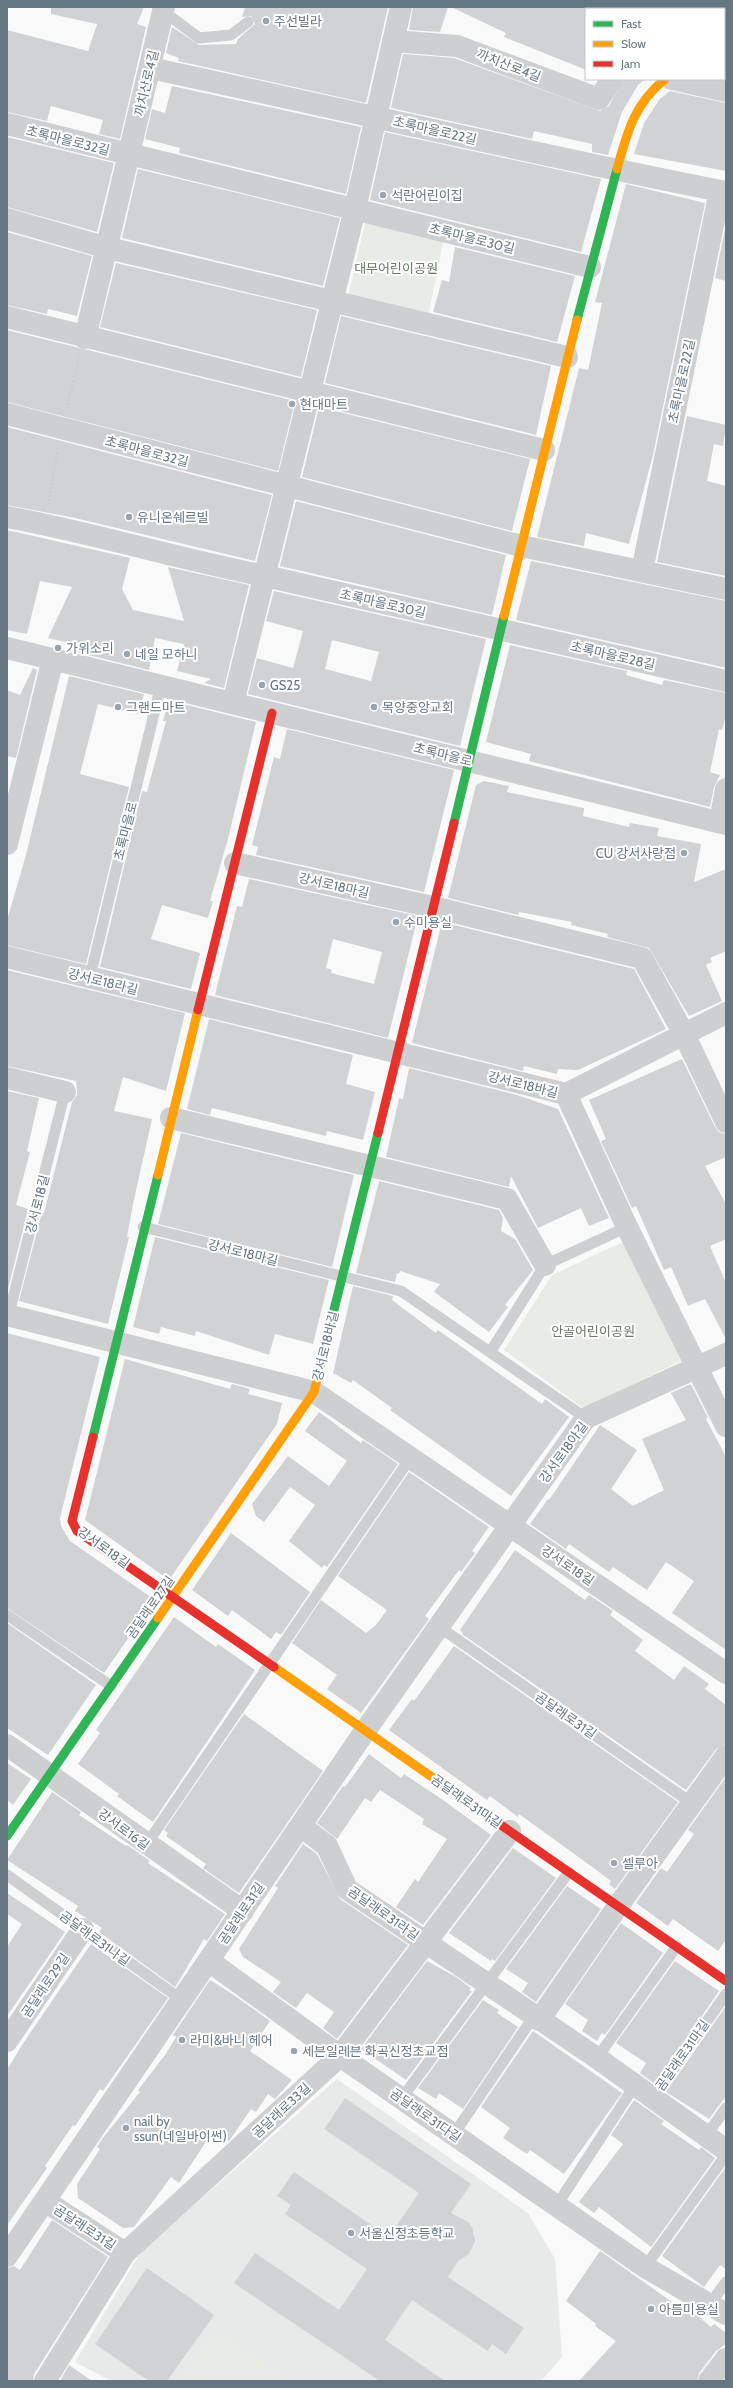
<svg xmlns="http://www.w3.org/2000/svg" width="733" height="2388" font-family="Cabin,'Noto Sans KR',sans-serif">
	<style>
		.built { fill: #e8e9e9 }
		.green { fill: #e8ebe6 }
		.building { fill: #d0d2d3; fill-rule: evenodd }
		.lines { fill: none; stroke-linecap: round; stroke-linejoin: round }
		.path { stroke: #cbcccd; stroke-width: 2.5; stroke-dasharray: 2 2; stroke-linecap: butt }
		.lane { stroke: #cecfd0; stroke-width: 11 }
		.street { stroke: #cecfd0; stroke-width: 22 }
		.fast { stroke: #30b455; stroke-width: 9 }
		.slow { stroke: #ff9f0a; stroke-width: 9 }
		.jam { stroke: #e5322d; stroke-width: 9 }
		.poi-dot { fill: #99a4ac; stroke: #fff; stroke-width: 1.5 }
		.labels { text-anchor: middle; stroke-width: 4; stroke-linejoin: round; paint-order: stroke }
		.poi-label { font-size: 13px; fill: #657683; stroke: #fff; text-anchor: start }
		.street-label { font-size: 13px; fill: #657683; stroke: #fff }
		.park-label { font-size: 13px; fill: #687a64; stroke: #fff }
	</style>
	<rect width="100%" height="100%" fill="#f9f9f9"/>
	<path class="built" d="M337,2079L528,2213L555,2259L562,2357L541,2381H111L75,2362L141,2252Z"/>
	<g class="green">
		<path d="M366,219L444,238L428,316L348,297Z"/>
		<path d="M623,1242L681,1361L583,1408L504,1350L552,1275Z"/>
		<path d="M216,2332L289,2381H182Z"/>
	</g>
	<g class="building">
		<path d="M51,7H144L137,24L146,27L120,139L99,134L103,120L51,106L47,121L7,112V30L88,51L97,24L51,14Z"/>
		<path d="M245,7H388L366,103L178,61L179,58L166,53L172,27L199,45L236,44L238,39L255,24L251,16L242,17Z"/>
		<path d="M413,7H448L440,32L409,30Z"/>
		<path d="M451,7H586V70L504,37L506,33Z"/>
		<path d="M403,54L454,58L600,111L609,106L624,79H645L638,85L622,112L608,155L592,152V144L534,131L532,139L391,108Z"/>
		<path d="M172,86L361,127L346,194L179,153L180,148L145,139L152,109L165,113Z"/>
		<path d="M670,91L726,103V171L634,154L644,123L659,100Z"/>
		<path d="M385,132L601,179L581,252L370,200Z"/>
		<path d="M7,137L114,163L97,232L7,207Z"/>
		<path d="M138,169L340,218L323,286L122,238Z"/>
		<path d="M626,184L705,203L653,455L629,544L586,533L584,546L537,537L579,368L588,370L602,303L595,302Z"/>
		<path d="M726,224V281L715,278Z"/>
		<path d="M7,232L92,256L77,316L48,309L47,314L7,305Z"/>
		<path d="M455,247L575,276L557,342L433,312L442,280L449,282Z"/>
		<path d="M116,263L317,310L301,377L100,327Z"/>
		<path d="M341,316L551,366L536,435L325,383Z"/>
		<path d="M7,330L295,401L278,471L7,402Z"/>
		<path d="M319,407L530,459L512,531L302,477Z"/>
		<path d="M687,416L726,425L723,446L714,444L707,481L726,486V576L657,562Z"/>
		<path d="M7,427L272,495L255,561L75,518L7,505Z"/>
		<path d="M296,501L506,555L492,615L280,566Z"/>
		<path d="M7,530L130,558L122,589L133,610L184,621L168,567L249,585L224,688L204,683L211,679L177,671L184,644L155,638L149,670L76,652L78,645L48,638L72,587L40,581L27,634L7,630Z"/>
		<path d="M531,561L726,601V668L516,620Z"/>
		<path d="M274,591L486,639L460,746L248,694L257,658L293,668L303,631L266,621ZM332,640L379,652L371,681L325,669Z"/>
		<path d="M510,645L627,671L626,675L662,685L664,680L726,693V716L722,730L719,729L710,772L720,775L714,787L710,807L529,761L531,754L486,742Z"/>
		<path d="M33,668L37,670L16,758L7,756V690L20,695Z"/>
		<path d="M69,676L144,694L139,714L98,704L80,774L129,787L86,964L7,945V920L26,855Z"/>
		<path d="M171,701L256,722L228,839L210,901H213L208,918L162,905L151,939L200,953L191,989L100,967L142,791L147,792L166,721H163L168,703Z"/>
		<path d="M287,729L454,770L424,892L256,855L258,847L252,845L274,757L280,759Z"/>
		<path d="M484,781L509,786L507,792L584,808L583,816L629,827L630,823L659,828L657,836L701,844L694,882L726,869V951L710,958L712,962L706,965L722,1001L689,1016L649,948L607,937L608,934L571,925L572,922L519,912L518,915L448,898L476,785Z"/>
		<path d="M249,879L418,916L388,1038L215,995L237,906L242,907ZM333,939L382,952L374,984L331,973L332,970L326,968Z"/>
		<path d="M442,922L634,969L666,1029L578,1070L558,1069L557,1074L524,1066L523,1071L412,1043Z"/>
		<path d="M7,970L185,1013L166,1091L123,1077L114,1111L152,1119L133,1204L127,1237H129L108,1324L19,1301L42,1212L44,1213L72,1102L77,1095V1089L76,1081L7,1066Z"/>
		<path d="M209,1019L353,1055L346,1084L375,1092L363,1140L327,1131L326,1136L212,1108L210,1115L187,1109Z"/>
		<path d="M682,1059L715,1127L719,1132L726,1134V1157L705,1166L726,1204V1239L710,1246L726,1283V1339L705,1299L688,1306L671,1267L664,1270L636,1206L632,1208L601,1141L606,1139L589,1100Z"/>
		<path d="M409,1068L517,1095L558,1109L609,1218L589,1226L581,1208L538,1228L511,1176L509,1187L386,1157L399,1098L403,1099Z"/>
		<path d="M7,1091L39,1098L27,1151L30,1152L16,1205L28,1209L7,1293Z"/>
		<path d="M181,1133L354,1175L332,1267L158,1224Z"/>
		<path d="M379,1181L499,1210L503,1218L501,1231L515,1239L533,1270L505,1305L508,1307L489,1332L434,1292L440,1284L400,1271L399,1274L397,1273L395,1282L356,1273Z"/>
		<path d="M155,1237L329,1280L313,1344L275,1334L269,1355L196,1331L195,1336L161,1327L159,1334L133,1327Z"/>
		<path d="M353,1286L393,1296L392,1300L436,1333L438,1330L542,1404L545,1399L569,1417L511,1496L390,1410L392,1408L353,1380L351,1383L333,1373Z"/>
		<path d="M7,1333L100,1357L60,1518L61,1526L70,1541L155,1600L104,1673L7,1608Z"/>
		<path d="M125,1359L230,1389L232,1384L236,1385L250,1389L248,1394L282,1403L277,1424L169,1580L85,1520Z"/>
		<path d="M691,1384L708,1418L706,1419L726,1457V1650L672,1613L694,1581L666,1562L647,1590L613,1567L609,1572L569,1544L566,1549L530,1524L548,1499L549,1500L600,1425L637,1450L611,1489L633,1506L664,1490L642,1439L686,1420L671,1393Z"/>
		<path d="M319,1412L361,1443L363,1440L398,1464L327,1567L324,1565L322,1568L289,1541L315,1505L290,1487L264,1522L256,1516L252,1504L288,1456L329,1486L347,1461L305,1431Z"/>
		<path d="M409,1472L489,1527L472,1551L475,1553L461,1572L459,1570L425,1616L429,1619L361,1713L327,1689L337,1675L292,1643L321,1600L366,1633L376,1625L387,1610L338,1576Z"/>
		<path d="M231,1533L310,1592L281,1635L276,1632L271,1639L232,1610L228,1616L192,1590Z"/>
		<path d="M515,1550L585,1600L589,1595L613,1611L610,1615L643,1640L635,1651L674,1680L684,1666L709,1684L705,1689L726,1705V1744L716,1749L686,1790L462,1634L463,1633L460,1630Z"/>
		<path d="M174,1617L216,1647L218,1644L255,1670L153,1822L117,1796L119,1794L78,1764L100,1733L96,1730Z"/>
		<path d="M7,1623L96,1685L48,1755L7,1728Z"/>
		<path d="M454,1646L678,1802L615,1889L609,1884L611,1881L584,1861L519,1814L518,1817L490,1796L487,1800L389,1730L412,1699L414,1701Z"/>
		<path d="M244,1714L323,1771L239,1893L203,1868L206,1864L166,1836L168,1833L164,1830Z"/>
		<path d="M369,1754L401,1778L404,1774L443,1800L491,1835L423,1925L396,1907L415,1879L418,1882L447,1839L422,1824L424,1819L380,1790L371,1802L365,1798L337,1839L317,1823L343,1786L345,1787Z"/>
		<path d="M7,1763L31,1779L13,1805L7,1800Z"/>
		<path d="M726,1777V1940L718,1951L673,1919L668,1926L636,1903L661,1868L667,1872L694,1834L688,1830Z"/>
		<path d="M52,1792L81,1812L79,1815L126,1846L127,1845L150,1861L148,1863L225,1914L207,1941L204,1939L175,1987L99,1932L102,1928L75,1911L78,1906L7,1860Z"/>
		<path d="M303,1844L317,1854L340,1899L408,1945L337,2039L323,2028L334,2012L307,1993L296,2008L273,1992L281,1982L243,1957L239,1949L278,1888L275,1886Z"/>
		<path d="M513,1848L556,1878L495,1961L492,1959L491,1961L449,1933Z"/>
		<path d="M567,1886L601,1909L536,2002L522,1992L528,1983L506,1969Z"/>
		<path d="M7,1893L65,1932L7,2016V1947L22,1924L7,1914Z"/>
		<path d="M621,1923L663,1953L605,2035L602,2033L597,2041L582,2031L588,2020L565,2004Z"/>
		<path d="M91,1944L168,1998L103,2091L100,2089L75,2126L73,2125L45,2166L47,2168L7,2225V2070L22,2045Z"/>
		<path d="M427,1961L456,1977L471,1988L469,1990L472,1991L406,2080L361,2049Z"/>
		<path d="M675,1961L719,1991L655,2084L640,2073L646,2063L616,2043Z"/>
		<path d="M210,1980L231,1993L270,2021L250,2051L292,2080L275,2099L268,2094L256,2112L251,2109L229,2141L213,2131L179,2183L171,2177L134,2227L123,2228L78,2198L77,2184L100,2149L97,2147L102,2139L140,2092L138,2090L165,2055L176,2037L173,2035Z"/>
		<path d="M483,2000L499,2010L497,2013L518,2027L463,2109L439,2093L436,2099L418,2088Z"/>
		<path d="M726,2006V2096L709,2119L666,2092Z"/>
		<path d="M533,2031L622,2093L564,2174L530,2150L527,2154L503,2138L510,2128L481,2107Z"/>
		<path d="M345,2098L471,2184L451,2213L468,2222L472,2227L475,2241L469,2254L458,2261L448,2277L524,2328L506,2354L492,2344L488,2351L412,2300L385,2340L445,2381H380L234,2283L255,2253L339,2310L367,2269L285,2214L291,2205L277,2196L294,2172L389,2237L419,2193L324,2129Z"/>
		<path d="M634,2100L664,2121L661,2124L699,2150L701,2147L715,2158L651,2247L599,2207L594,2213L579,2202L623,2144L611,2135Z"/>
		<path d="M726,2167V2269L720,2265L704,2287L662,2256Z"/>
		<path d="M52,2220L108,2257L34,2374L33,2381H7V2268L14,2266L20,2270Z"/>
		<path d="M600,2251L689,2314L692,2311L711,2327L714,2324L726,2333V2344L716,2351L699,2373L697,2381H579L616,2341L595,2326L596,2324L566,2301Z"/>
		<path d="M147,2268L214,2315L167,2381H149L95,2344Z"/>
		<path d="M69,2365L92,2381H60Z"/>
	</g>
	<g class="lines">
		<g class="path">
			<path d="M66,409L80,356"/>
			<path d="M48,505L58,447"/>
		</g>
		<g class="lane">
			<path d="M163,11L199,38L231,35L248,22"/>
			<path d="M90,977L161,685"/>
			<path d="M143,1227L401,1291L586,1418"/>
			<path d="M8,1318L65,1092"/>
			<path d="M491,1351L545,1265L627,1227"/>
			<path d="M7,1615L111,1686"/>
			<path d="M438,1626L693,1804"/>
			<path d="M146,1845L411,1457"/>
			<path d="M7,1875L182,2000"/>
			<path d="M597,2058L677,1946"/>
			<path d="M402,2098L569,1872"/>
			<path d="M653,2098L726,1994"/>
			<path d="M454,2134L534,2016"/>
			<path d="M706,2136L726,2108"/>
			<path d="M557,2205L635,2085"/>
			<path d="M645,2267L726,2155"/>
			<path d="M710,2304L726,2282"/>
		</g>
		<g class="street">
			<path d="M632,7L636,9"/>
			<path d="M658,9L660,7"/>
			<path d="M393,41L457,46L599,99L612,79"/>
			<path d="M724,43L726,42"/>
			<path d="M150,68C342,109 533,154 726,192"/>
			<path d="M672,79L726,91"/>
			<path d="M7,124L590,267"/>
			<path d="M7,219L108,248L567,357"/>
			<path d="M7,317L544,450"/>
			<path d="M85,338L164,7"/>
			<path d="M7,414L521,546L726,589"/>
			<path d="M7,517C94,533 178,559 265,576L726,681"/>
			<path d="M642,571L720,191"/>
			<path d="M7,648L726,824"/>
			<path d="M233,703L355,209L401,7"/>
			<path d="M720,822L726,789"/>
			<path d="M7,844L53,659"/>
			<path d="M235,863L433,907L642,958L684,1034L726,1122"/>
			<path d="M7,957L566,1094L726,1013"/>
			<path d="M7,1078L65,1092"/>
			<path d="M566,1094L627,1227L726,1426"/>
			<path d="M171,1118L507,1199L545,1265"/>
			<path d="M7,1315L314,1392L726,1673"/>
			<path d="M7,1745L243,1911"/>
			<path d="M301,1826L327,1846L347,1889L597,2058L726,2150"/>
			<path d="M209,1961L340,2056L645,2267L726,2314"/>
			<path d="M539,2020L618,1906L726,1756"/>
			<path d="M7,2041L83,1929"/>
			<path d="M45,2201L125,2253"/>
			<path d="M7,2256L365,1731L586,1418L726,1354"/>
			<path d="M45,2381L125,2253L340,2056L510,1831"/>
			<path d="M709,2381L726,2359"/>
		</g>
		<g class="fast">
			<path d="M577,320L617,169"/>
			<path d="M454,823L504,616"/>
			<path d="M320,1366L378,1133"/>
			<path d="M93,1437L158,1175"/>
			<path d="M7,1836L158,1618"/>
		</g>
		<g class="slow">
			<path d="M617,169C627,133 634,104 665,79"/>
			<path d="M504,616L577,320"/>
			<path d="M158,1175L198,1010"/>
			<path d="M158,1618L314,1392L320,1366"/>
			<path d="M274,1667L485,1814"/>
		</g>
		<g class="jam">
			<path d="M198,1010L272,713"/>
			<path d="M378,1133L454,823"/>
			<path d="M93,1437L72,1521L77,1531L274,1667"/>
			<path d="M485,1814L726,1981"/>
		</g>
	</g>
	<g class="poi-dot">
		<circle cx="266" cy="21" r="4"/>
		<circle cx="383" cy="195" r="4"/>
		<circle cx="292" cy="404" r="4"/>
		<circle cx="129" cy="517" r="4"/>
		<circle cx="58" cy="648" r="4"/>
		<circle cx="127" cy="654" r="4"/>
		<circle cx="262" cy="685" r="4"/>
		<circle cx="118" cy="707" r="4"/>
		<circle cx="374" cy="707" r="4"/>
		<circle cx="684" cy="853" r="4"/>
		<circle cx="396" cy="922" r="4"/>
		<circle cx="614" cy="1863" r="4"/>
		<circle cx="182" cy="2040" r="4"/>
		<circle cx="294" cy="2051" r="4"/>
		<circle cx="126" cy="2128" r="4"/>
		<circle cx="351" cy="2233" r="4"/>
		<circle cx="651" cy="2309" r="4"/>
	</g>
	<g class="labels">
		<g class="poi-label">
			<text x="274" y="26">주선빌라</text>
			<text x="391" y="200">석란어린이집</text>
			<text x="300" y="409">현대마트</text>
			<text x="137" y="522">유니온쉐르빌</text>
			<text x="66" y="653">가위소리</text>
			<text x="135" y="659">네일 모하니</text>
			<text x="270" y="690">GS25</text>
			<text x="126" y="712">그랜드마트</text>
			<text x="382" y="712">목양중앙교회</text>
			<text x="676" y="858" text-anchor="end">CU 강서사랑점</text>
			<text x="404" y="927">수미용실</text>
			<text x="622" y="1868">셀루아</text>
			<text x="190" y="2045">라미&amp;바니 헤어</text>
			<text x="302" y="2056">세븐일레븐 화곡신정초교점</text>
			<text x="134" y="2126">nail by<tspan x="134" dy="15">ssun(네일바이썬)</tspan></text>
			<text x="359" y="2238">서울신정초등학교</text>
			<text x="659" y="2314">아름미용실</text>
		</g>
		<g class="street-label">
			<text transform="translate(509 65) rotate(21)" y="5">까치산로4길</text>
			<text transform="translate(146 83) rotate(-77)" y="5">까치산로4길</text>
			<text transform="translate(435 130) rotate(13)" y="5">초록마을로22길</text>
			<text transform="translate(68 140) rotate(14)" y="5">초록마을로32길</text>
			<text transform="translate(472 238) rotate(14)" y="5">초록마을로30길</text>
			<text transform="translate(681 381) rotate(-78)" y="5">초록마을로22길</text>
			<text transform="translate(147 451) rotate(15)" y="5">초록마을로32길</text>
			<text transform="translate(383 603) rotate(13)" y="5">초록마을로30길</text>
			<text transform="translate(613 655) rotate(13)" y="5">초록마을로28길</text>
			<text transform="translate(443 754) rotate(14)" y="5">초록마을로</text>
			<text transform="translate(125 831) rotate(-76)" y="5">초록마을로</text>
			<text transform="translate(334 885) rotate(13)" y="5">강서로18마길</text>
			<text transform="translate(103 981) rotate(14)" y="5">강서로18라길</text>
			<text transform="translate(523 1084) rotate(14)" y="5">강서로18바길</text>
			<text transform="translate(37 1204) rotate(-76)" y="5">강서로18길</text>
			<text transform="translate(243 1252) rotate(14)" y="5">강서로18마길</text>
			<text transform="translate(325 1346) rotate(-76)" y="5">강서로18바길</text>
			<text transform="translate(563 1452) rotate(-54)" y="5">강서로18아길</text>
			<text transform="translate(104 1547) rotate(36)" y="5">강서로18길</text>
			<text transform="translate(568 1565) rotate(34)" y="5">강서로18길</text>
			<text transform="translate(150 1607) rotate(-55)" y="5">곰달래로27길</text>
			<text transform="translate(566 1715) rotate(35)" y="5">곰달래로31길</text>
			<text transform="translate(467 1801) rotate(35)" y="5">곰달래로31마길</text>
			<text transform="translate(124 1829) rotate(36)" y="5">강서로16길</text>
			<text transform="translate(241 1913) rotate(-56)" y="5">곰달래로31길</text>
			<text transform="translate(384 1913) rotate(35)" y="5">곰달래로31라길</text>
			<text transform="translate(95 1938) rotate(36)" y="5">곰달래로31나길</text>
			<text transform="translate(45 1985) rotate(-56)" y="5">곰달래로29길</text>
			<text transform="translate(682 2055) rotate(-55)" y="5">곰달래로31마길</text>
			<text transform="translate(281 2110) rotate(-43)" y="5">곰달래로33길</text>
			<text transform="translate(426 2115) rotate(35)" y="5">곰달래로31다길</text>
			<text transform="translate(85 2227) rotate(33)" y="5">곰달래로31길</text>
		</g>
		<g class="park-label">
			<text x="396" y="273">대무어린이공원</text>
			<text x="593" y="1336">안골어린이공원</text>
		</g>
	</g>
	<rect width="733" height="2388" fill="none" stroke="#657683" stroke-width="16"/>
	<rect x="585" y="8" width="140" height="72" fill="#ffffff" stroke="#c1c8cd"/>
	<rect x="593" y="21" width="20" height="6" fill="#30b455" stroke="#c1c8cd"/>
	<text x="621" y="28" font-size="12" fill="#657683">Fast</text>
	<rect x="593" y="41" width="20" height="6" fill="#ff9f0a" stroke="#c1c8cd"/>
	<text x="621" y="48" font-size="12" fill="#657683">Slow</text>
	<rect x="593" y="61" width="20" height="6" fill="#e5322d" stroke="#c1c8cd"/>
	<text x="621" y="68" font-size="12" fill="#657683">Jam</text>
</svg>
